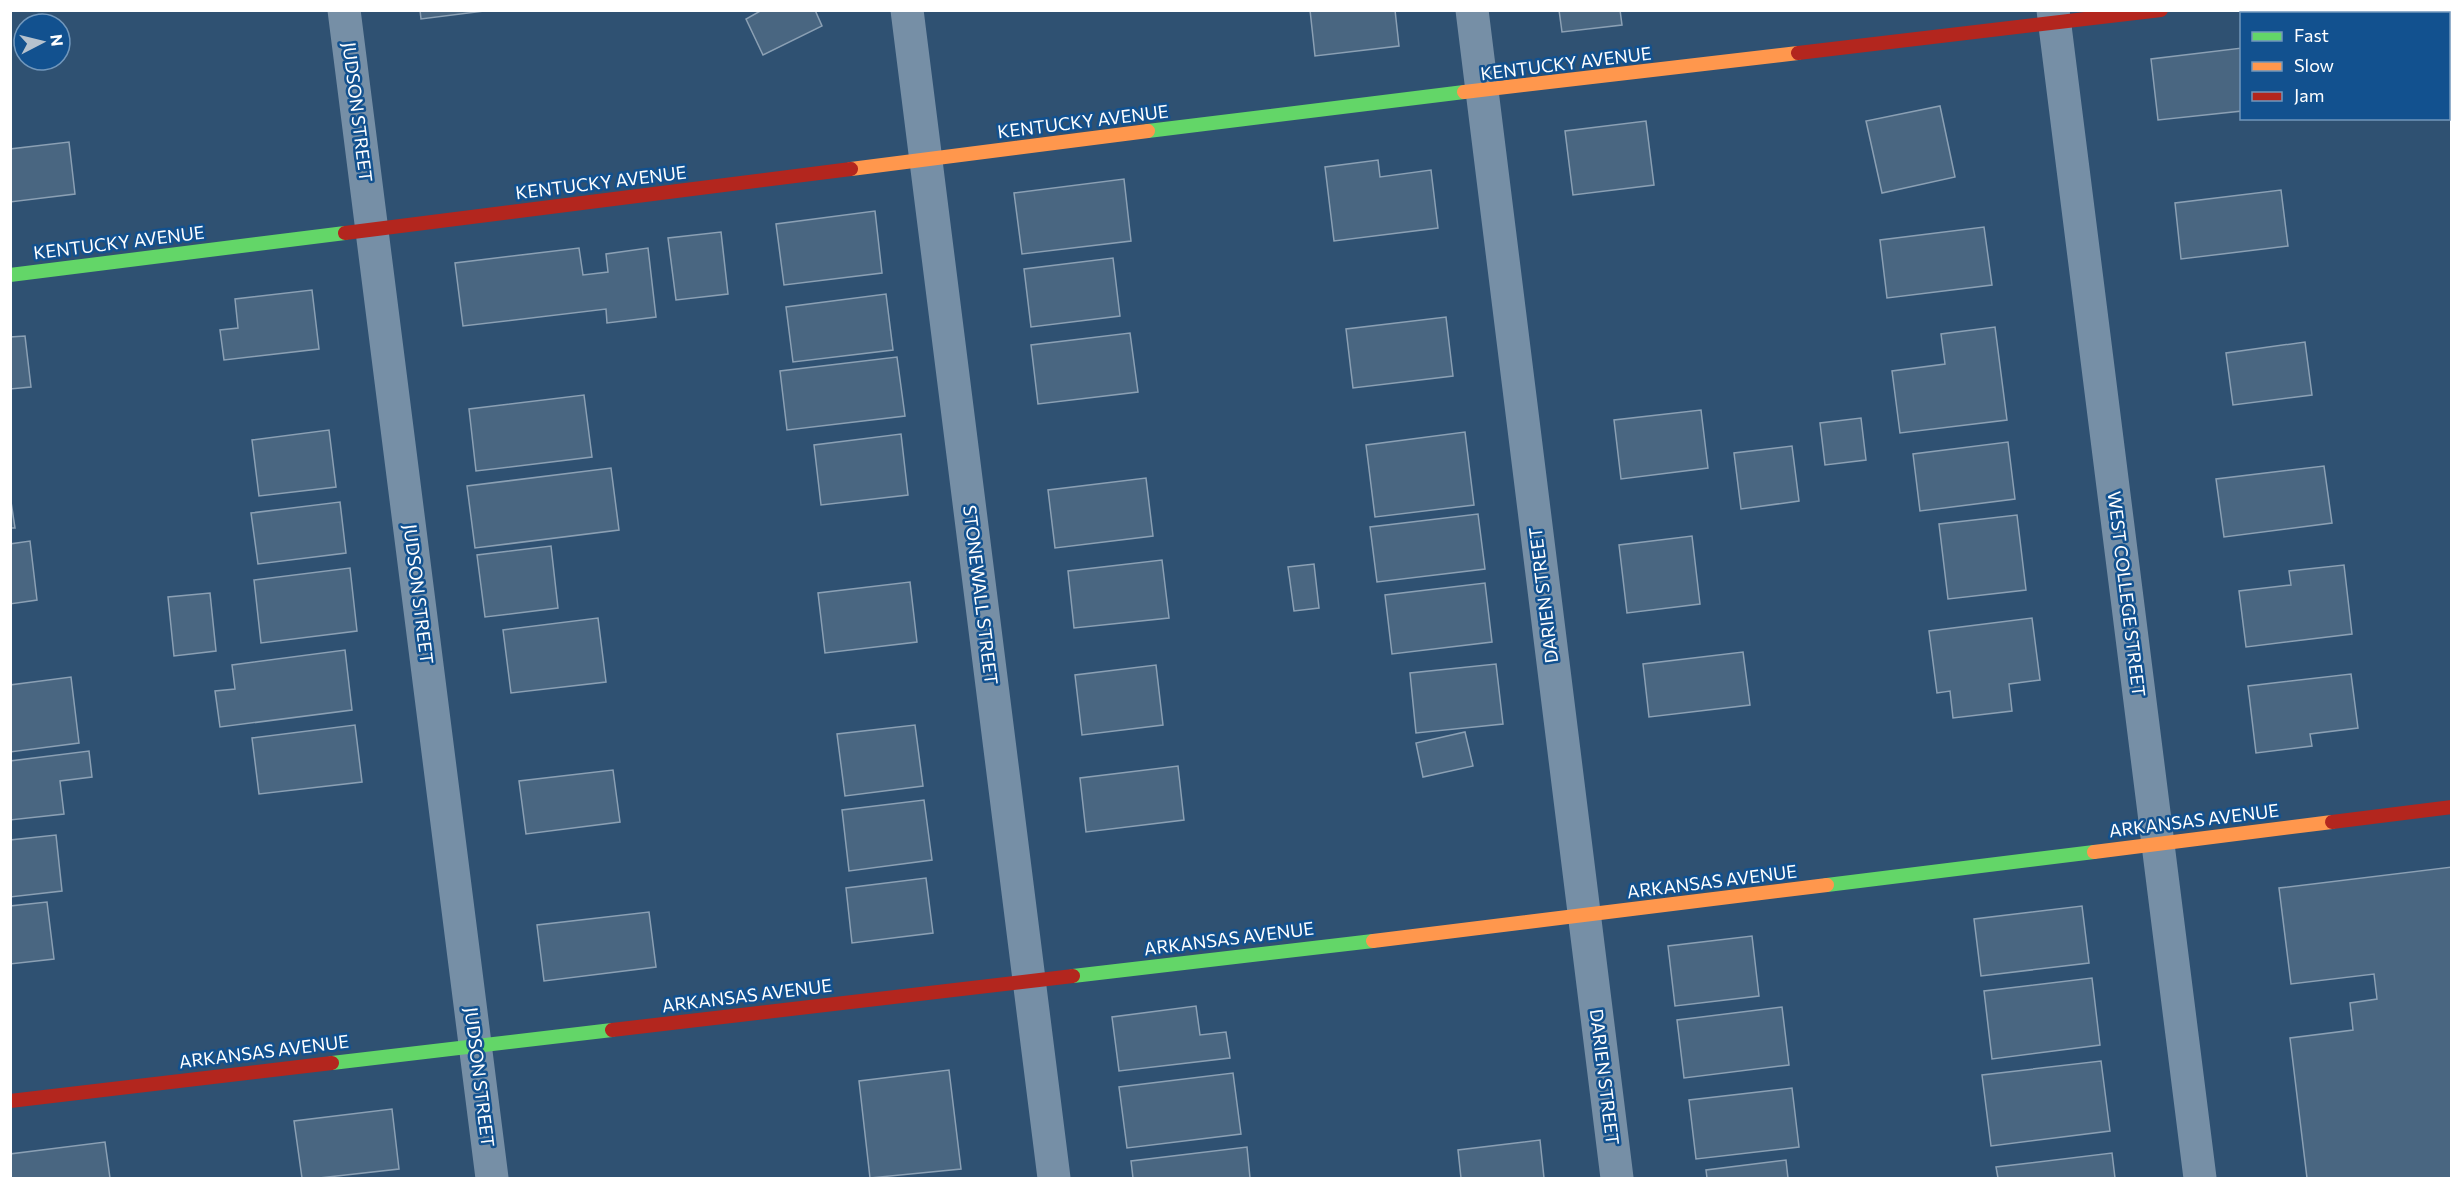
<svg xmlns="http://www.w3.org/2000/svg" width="2462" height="1189" font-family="Commissioner,sans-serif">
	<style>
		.building { fill: #496681; stroke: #8ba0b4; stroke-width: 1.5 }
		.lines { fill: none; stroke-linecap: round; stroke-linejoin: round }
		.street { stroke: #768fa6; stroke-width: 33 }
		.fast { stroke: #63d668; stroke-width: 14 }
		.slow { stroke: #ff974d; stroke-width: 14 }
		.jam { stroke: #b3261e; stroke-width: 14 }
		.labels { text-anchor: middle; stroke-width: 5; stroke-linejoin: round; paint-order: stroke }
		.street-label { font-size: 18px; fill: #fff; stroke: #12518f }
	</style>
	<rect width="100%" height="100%" fill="#2f5172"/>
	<g class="building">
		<path d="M420,10H492L421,19Z"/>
		<path d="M762,10H815L822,26L763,55L746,19Z"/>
		<path d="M1310,10H1395L1399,46L1315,56Z"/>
		<path d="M1559,10H1620L1622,25L1562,32Z"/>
		<path d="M2242,48V111L2158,120L2151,59Z"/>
		<path d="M1940,106L1955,177L1882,193L1866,121Z"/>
		<path d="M1646,121L1654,185L1573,195L1565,131Z"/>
		<path d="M69,142L75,194L10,202V149Z"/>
		<path d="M1378,160L1380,177L1431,170L1438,228L1334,241L1325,167Z"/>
		<path d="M1124,179L1131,241L1022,254L1014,193Z"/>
		<path d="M2281,190L2288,246L2181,259L2175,203Z"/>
		<path d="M875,211L882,273L784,285L776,224Z"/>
		<path d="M1984,227L1992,285L1887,298L1880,240Z"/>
		<path d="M721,232L728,294L676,300L668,238Z"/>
		<path d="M579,248L583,275L608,272L606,254L648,248L656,317L607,323L606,309L463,326L455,263Z"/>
		<path d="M1113,258L1120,316L1031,327L1024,269Z"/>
		<path d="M312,290L319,349L224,360L220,330L238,328L235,299Z"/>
		<path d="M886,294L893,350L793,362L786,307Z"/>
		<path d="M1446,317L1453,376L1353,388L1346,329Z"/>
		<path d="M1995,327L2007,420L1900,433L1892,371L1945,364L1941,334Z"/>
		<path d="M1130,333L1138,392L1038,404L1031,345Z"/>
		<path d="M25,336L31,387L10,389V337Z"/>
		<path d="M2305,342L2312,395L2233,405L2226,353Z"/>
		<path d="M897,357L905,416L787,430L780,371Z"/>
		<path d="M584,395L592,457L476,471L469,409Z"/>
		<path d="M1701,410L1708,468L1621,479L1614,420Z"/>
		<path d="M1861,418L1866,460L1825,465L1820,423Z"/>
		<path d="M329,430L336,487L259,496L252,440Z"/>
		<path d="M1465,432L1474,505L1375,517L1366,445Z"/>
		<path d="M901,434L908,495L821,505L814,445Z"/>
		<path d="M2008,442L2015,499L1920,511L1913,454Z"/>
		<path d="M1792,446L1799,501L1741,509L1734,453Z"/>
		<path d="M2324,466L2332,523L2224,537L2216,479Z"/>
		<path d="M611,468L619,530L475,548L467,486Z"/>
		<path d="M1146,478L1153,536L1055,548L1048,490Z"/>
		<path d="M10,495L15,528H10Z"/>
		<path d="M340,502L346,553L258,564L251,513Z"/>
		<path d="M1478,514L1485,569L1377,582L1370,527Z"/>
		<path d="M2017,515L2026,590L1948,599L1939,524Z"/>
		<path d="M1692,536L1700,604L1627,613L1619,545Z"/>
		<path d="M30,541L37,600L10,604V544Z"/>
		<path d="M551,546L558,608L485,617L477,555Z"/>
		<path d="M1162,560L1169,618L1074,628L1068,571Z"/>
		<path d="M1314,564L1319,608L1294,611L1288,567Z"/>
		<path d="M2344,565L2352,634L2246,647L2239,591L2291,585L2289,571Z"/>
		<path d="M350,568L357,631L261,643L254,580Z"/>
		<path d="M910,582L917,642L825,653L818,593Z"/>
		<path d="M1485,583L1492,642L1392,654L1385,595Z"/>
		<path d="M210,593L216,651L174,656L168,597Z"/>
		<path d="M598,618L606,682L511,693L503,630Z"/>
		<path d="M2032,618L2040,680L2009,684L2012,711L1953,718L1950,691L1937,693L1929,631Z"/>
		<path d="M345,650L352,710L220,727L215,691L235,689L232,665Z"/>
		<path d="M1743,652L1750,705L1649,717L1643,664Z"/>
		<path d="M1496,664L1503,724L1416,733L1410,673Z"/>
		<path d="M1156,665L1163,725L1082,735L1075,675Z"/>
		<path d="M2351,674L2358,728L2310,734L2312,746L2256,753L2248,686Z"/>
		<path d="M71,677L79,743L10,752V685Z"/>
		<path d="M355,725L362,782L259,794L252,738Z"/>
		<path d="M915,725L923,786L845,796L837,734Z"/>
		<path d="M1465,732L1473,766L1423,777L1416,743Z"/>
		<path d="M89,751L92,777L60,781L64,814L10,820V761Z"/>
		<path d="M1178,766L1184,820L1086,832L1080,778Z"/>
		<path d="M613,770L620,822L526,834L519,781Z"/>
		<path d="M924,800L932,860L849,871L842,810Z"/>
		<path d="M56,835L62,891L10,897V840Z"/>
		<path d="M2452,867V1178H2307L2290,1038L2353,1030L2350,1003L2377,999L2374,974L2291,984L2279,888Z"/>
		<path d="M926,878L933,933L852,943L846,888Z"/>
		<path d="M47,902L54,959L10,964V906Z"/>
		<path d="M2082,906L2089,963L1981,976L1974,919Z"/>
		<path d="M649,912L656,967L544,981L537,925Z"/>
		<path d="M1752,936L1759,996L1675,1006L1668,946Z"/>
		<path d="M2092,978L2100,1045L1992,1059L1984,991Z"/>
		<path d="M1196,1006L1200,1035L1226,1032L1230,1058L1119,1071L1112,1017Z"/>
		<path d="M1782,1007L1789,1065L1684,1078L1677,1020Z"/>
		<path d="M2101,1061L2110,1131L1991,1146L1982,1075Z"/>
		<path d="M949,1070L961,1169L870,1178L859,1081Z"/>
		<path d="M1233,1073L1241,1134L1127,1148L1119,1087Z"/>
		<path d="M1792,1088L1799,1147L1696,1159L1689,1100Z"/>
		<path d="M392,1109L399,1169L319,1178H302L294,1121Z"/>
		<path d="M1540,1140L1544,1178H1461L1458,1150Z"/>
		<path d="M105,1142L110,1178H11L10,1154Z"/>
		<path d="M1247,1147L1250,1178H1133L1131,1161Z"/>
		<path d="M2112,1153L2115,1178H1998L1996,1167Z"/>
		<path d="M1786,1160L1788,1178H1707L1706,1170Z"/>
	</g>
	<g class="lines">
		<g class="street">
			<path d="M344,10L492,1178"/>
			<path d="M907,10L1054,1178"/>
			<path d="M1472,10L1617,1178"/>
			<path d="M2053,10L2200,1178"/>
		</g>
		<g class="fast">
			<path d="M1148,131L1464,92"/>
			<path d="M10,275L345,233"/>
			<path d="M1827,885L2094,852"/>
			<path d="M1073,976L1373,941"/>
			<path d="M332,1063L612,1030"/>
		</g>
		<g class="slow">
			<path d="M1464,92L1798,53"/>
			<path d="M851,169L1148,131"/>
			<path d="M2094,852L2332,822"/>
			<path d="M1373,941L1827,885"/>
		</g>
		<g class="jam">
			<path d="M1798,53L2161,10"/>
			<path d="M345,233L851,169"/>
			<path d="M2332,822L2452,807"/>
			<path d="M612,1030L1073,976"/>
			<path d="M10,1101L332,1063"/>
		</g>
	</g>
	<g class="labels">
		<g class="street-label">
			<text transform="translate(1566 64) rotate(-7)" y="6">KENTUCKY AVENUE</text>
			<text transform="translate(357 112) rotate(83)" y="6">JUDSON STREET</text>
			<text transform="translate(1083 122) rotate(-7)" y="6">KENTUCKY AVENUE</text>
			<text transform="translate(601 183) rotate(-7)" y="6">KENTUCKY AVENUE</text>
			<text transform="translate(119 243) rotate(-7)" y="6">KENTUCKY AVENUE</text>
			<text transform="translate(418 594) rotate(83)" y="6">JUDSON STREET</text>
			<text transform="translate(2126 594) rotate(83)" y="6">WEST COLLEGE STREET</text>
			<text transform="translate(980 595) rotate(83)" y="6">STONEWALL STREET</text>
			<text transform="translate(1544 595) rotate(-97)" y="6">DARIEN STREET</text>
			<text transform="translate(2194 821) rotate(-7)" y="6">ARKANSAS AVENUE</text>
			<text transform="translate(1712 882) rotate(-7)" y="6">ARKANSAS AVENUE</text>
			<text transform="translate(1229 939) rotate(-7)" y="6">ARKANSAS AVENUE</text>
			<text transform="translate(747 996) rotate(-7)" y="6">ARKANSAS AVENUE</text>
			<text transform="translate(264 1052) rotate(-7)" y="6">ARKANSAS AVENUE</text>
			<text transform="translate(479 1077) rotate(83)" y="6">JUDSON STREET</text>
			<text transform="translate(1604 1077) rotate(83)" y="6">DARIEN STREET</text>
		</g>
	</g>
	<rect width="2462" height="1189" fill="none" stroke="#ffffff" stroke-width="24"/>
	<rect x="2240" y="12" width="210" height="108" fill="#12518f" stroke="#7197bc" stroke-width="1.5"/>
	<rect x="2252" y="32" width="30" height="9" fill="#63d668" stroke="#7197bc" stroke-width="1.5"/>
	<text x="2294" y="42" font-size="18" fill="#ffffff">Fast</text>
	<rect x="2252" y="62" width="30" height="9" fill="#ff974d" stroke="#7197bc" stroke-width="1.5"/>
	<text x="2294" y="72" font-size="18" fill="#ffffff">Slow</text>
	<rect x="2252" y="92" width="30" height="9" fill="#b3261e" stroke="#7197bc" stroke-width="1.5"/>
	<text x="2294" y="102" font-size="18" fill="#ffffff">Jam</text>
	<g transform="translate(42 42) rotate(83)"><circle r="28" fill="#12518f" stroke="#7197bc" stroke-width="1.5"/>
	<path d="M0-4.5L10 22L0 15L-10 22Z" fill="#b6c2ce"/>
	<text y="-9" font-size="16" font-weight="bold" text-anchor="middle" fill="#ffffff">N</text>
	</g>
</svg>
